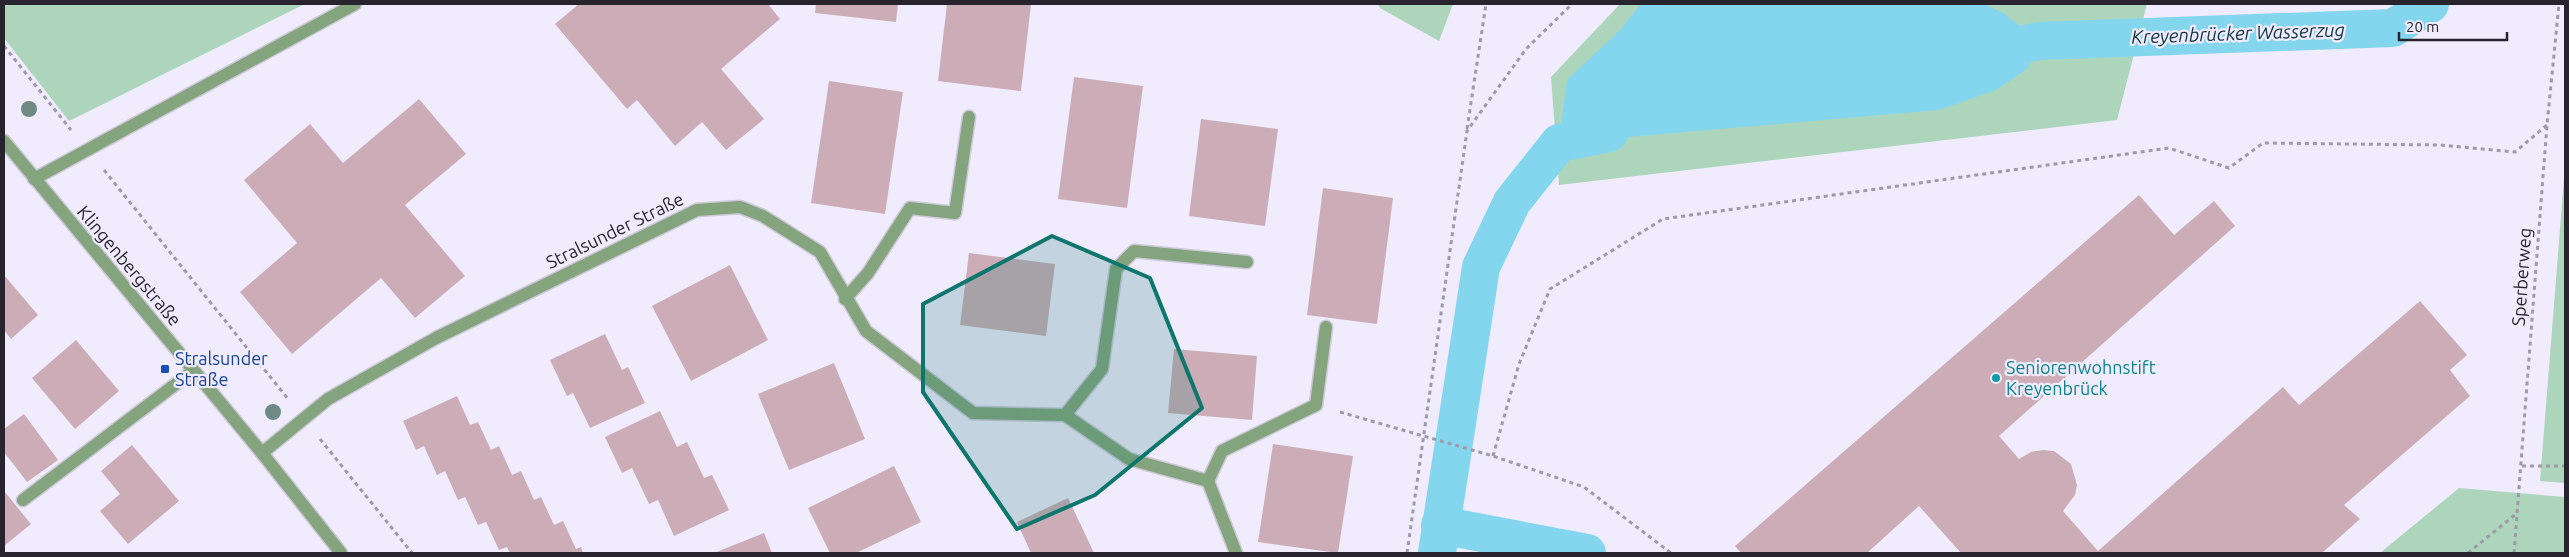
<svg xmlns="http://www.w3.org/2000/svg" width="2569" height="557" font-family="Ubuntu,sans-serif">
	<style>
		.green { fill: #acd5bb }
		.water { fill: #84d6ee }
		.lines { fill: none; stroke-linecap: round; stroke-linejoin: round }
		.canal { stroke: #84d6ee; stroke-width: 38 }
		.building { fill: #ccadb7 }
		.lane-casing { stroke: #ccc8d8; stroke-width: 15 }
		.street-casing { stroke: #ccc8d8; stroke-width: 15 }
		.path { stroke: #9e9aa8; stroke-width: 3; stroke-dasharray: 4 4; stroke-linecap: butt }
		.lane { stroke: #84a47e; stroke-width: 12 }
		.street { stroke: #84a47e; stroke-width: 12 }
		.tree { fill: #6e8a83 }
		.marked { fill: #0f766e; fill-opacity: 0.2; stroke: #0f766e; stroke-width: 4; stroke-linejoin: round }
		.transit-dot { fill: #1a4fb4; stroke: #f0ecfd; stroke-width: 2 }
		.culture-dot { fill: #0f9aa8; stroke: #f0ecfd; stroke-width: 2 }
		.labels { text-anchor: middle; stroke-width: 4.5; stroke-linejoin: round; paint-order: stroke }
		.street-label { font-size: 18px; fill: #27242e; stroke: #f0ecfd }
		.transit-label { font-size: 18px; fill: #164399; stroke: #f0ecfd; text-anchor: start }
		.culture-label { font-size: 18px; fill: #0d838f; stroke: #f0ecfd; text-anchor: start }
		.water-label { font-size: 19px; font-style: italic; fill: #103741; stroke: #f0ecfd }
	</style>
	<rect width="100%" height="100%" fill="#f0ecfd"/>
	<g class="green">
		<path d="M4,4H305L69,121L4,38Z"/>
		<path d="M1378,4H1453L1439,41L1380,8Z"/>
		<path d="M1620,4H2147L2117,120L1559,185L1551,77Z"/>
		<path d="M2565,166V483L2540,481Z"/>
		<path d="M2459,488L2565,497V553H2380Z"/>
	</g>
	<path class="water" d="M1641,4H1984L2003,13L2039,41L2028,68L1996,90L1939,110L1559,143L1567,80L1621,29Z"/>
	<g class="lines">
		<g class="canal">
			<path d="M1988,52L2039,41L2393,28L2430,4"/>
			<path d="M1440,525L1587,553"/>
			<path d="M1437,553L1481,267L1512,202L1559,143L1609,133"/>
		</g>
	</g>
	<g class="building">
		<path d="M579,4H768L780,19L721,69L764,119L726,150L702,122L675,146L637,100L627,109L555,24Z"/>
		<path d="M816,4H898L896,22L815,13Z"/>
		<path d="M947,4H1031L1021,91L938,81Z"/>
		<path d="M1074,77L1143,86L1127,208L1058,199Z"/>
		<path d="M829,81L903,92L885,214L811,203Z"/>
		<path d="M419,99L466,154L405,205L465,276L415,318L381,278L292,354L240,292L297,243L244,180L310,124L343,163Z"/>
		<path d="M1201,119L1278,129L1265,226L1189,216Z"/>
		<path d="M1323,188L1393,198L1377,324L1307,315Z"/>
		<path d="M2139,195L2174,235L2214,201L2235,226L1999,436L2019,459L2031,452L2043,450L2054,451L2071,464L2077,485L2075,495L2063,511L2098,551L2283,387L2299,405L2420,301L2467,355L2450,370L2470,396L2344,505L2360,519L2322,553H1961L1919,506L1867,553H1741L1735,546Z"/>
		<path d="M969,253L1055,264L1046,336L960,325Z"/>
		<path d="M730,265L768,340L691,381L652,306Z"/>
		<path d="M4,275L38,315L11,339L4,330Z"/>
		<path d="M605,334L622,370L628,367L645,403L590,428L573,393L567,396L550,360Z"/>
		<path d="M76,340L119,391L75,429L32,378Z"/>
		<path d="M1174,349L1257,356L1252,420L1168,413Z"/>
		<path d="M834,363L865,439L789,470L758,394Z"/>
		<path d="M457,396L470,425L478,422L491,450L499,446L512,475L521,471L534,500L541,497L554,525L563,521L576,549L581,547L583,553H510L507,547L499,550L486,522L478,525L465,497L458,500L445,471L437,475L424,446L416,450L403,421Z"/>
		<path d="M660,411L677,447L687,442L704,478L712,475L729,510L674,536L658,500L649,504L632,468L622,473L605,437Z"/>
		<path d="M24,414L58,460L27,482L4,452V429Z"/>
		<path d="M1273,444L1353,456L1338,553L1258,542Z"/>
		<path d="M132,445L179,501L128,544L100,511L120,494L101,471Z"/>
		<path d="M894,466L921,522L856,553H830L808,508Z"/>
		<path d="M4,491L31,524L4,546Z"/>
		<path d="M1068,498L1094,553H1031L1017,522Z"/>
		<path d="M764,533L772,553H714Z"/>
	</g>
	<g class="lines">
		<g class="lane-casing">
			<g id="lane">
				<path d="M34,179L355,4"/>
				<path d="M1247,262L1134,251L1116,269L1102,369L1065,415L1129,459L1208,481L1222,451L1316,405L1326,327"/>
				<path d="M845,299L868,273L910,208L955,213L969,117"/>
				<path d="M1208,481L1236,553"/>
				<path d="M23,500L193,371"/>
			</g>
		</g>
		<g class="street-casing">
			<g id="street">
				<path d="M4,141L262,453L341,553"/>
				<path d="M262,453L328,399L436,338L697,210L740,207L763,216L820,252L866,331L973,413L1065,415"/>
			</g>
		</g>
		<g class="path">
			<path d="M4,46L71,130"/>
			<path d="M1467,129L1486,4"/>
			<path d="M104,170L288,399"/>
			<path d="M1340,412L1493,456L1584,487L1671,553"/>
			<path d="M320,439L412,553"/>
			<path d="M1493,456L1519,364L1550,289L1663,219L2169,148L2229,168L2263,143L2440,145L2515,152L2547,125"/>
			<path d="M2522,466H2565"/>
			<path d="M1407,553L1467,131L1526,49L1572,4"/>
			<path d="M2468,553L2516,514"/>
			<path d="M2514,553L2547,125L2559,4"/>
		</g>
		<use href="#lane" class="lane"/>
		<use href="#street" class="street"/>
	</g>
	<g class="tree">
		<circle cx="29" cy="109" r="8"/>
		<circle cx="273" cy="412" r="8"/>
	</g>
	<path class="marked" d="M1052,236L1150,278L1202,408L1095,495L1017,529L923,392V304Z"/>
	<rect class="transit-dot" x="160" y="364" width="10" height="10" rx="2.5"/>
	<circle class="culture-dot" cx="1996" cy="378" r="5"/>
	<g class="labels">
		<g class="street-label">
			<text transform="translate(615 231) rotate(-26)" y="6">Stralsunder Straße</text>
			<text transform="translate(129 266) rotate(50)" y="6">Klingenbergstraße</text>
			<text transform="translate(2522 277) rotate(-86)" y="6">Sperberweg</text>
		</g>
		<g class="transit-label">
			<text x="175" y="365">Stralsunder<tspan x="175" dy="21">Straße</tspan></text>
		</g>
		<g class="culture-label">
			<text x="2006" y="374">Seniorenwohnstift<tspan x="2006" dy="21">Kreyenbrück</tspan></text>
		</g>
		<g class="water-label">
			<text transform="translate(2238 33) rotate(-2)" y="7">Kreyenbrücker Wasserzug</text>
		</g>
	</g>
	<rect width="2569" height="557" fill="none" stroke="#27242e" stroke-width="10"/>
	<path d="M2399 32v8h108v-8" fill="none" stroke="#27242e" stroke-width="2.5"/>
	<text x="2406" y="32" font-size="15" fill="#27242e" stroke="#f0ecfd" stroke-width="4" paint-order="stroke">20 m</text>
</svg>
